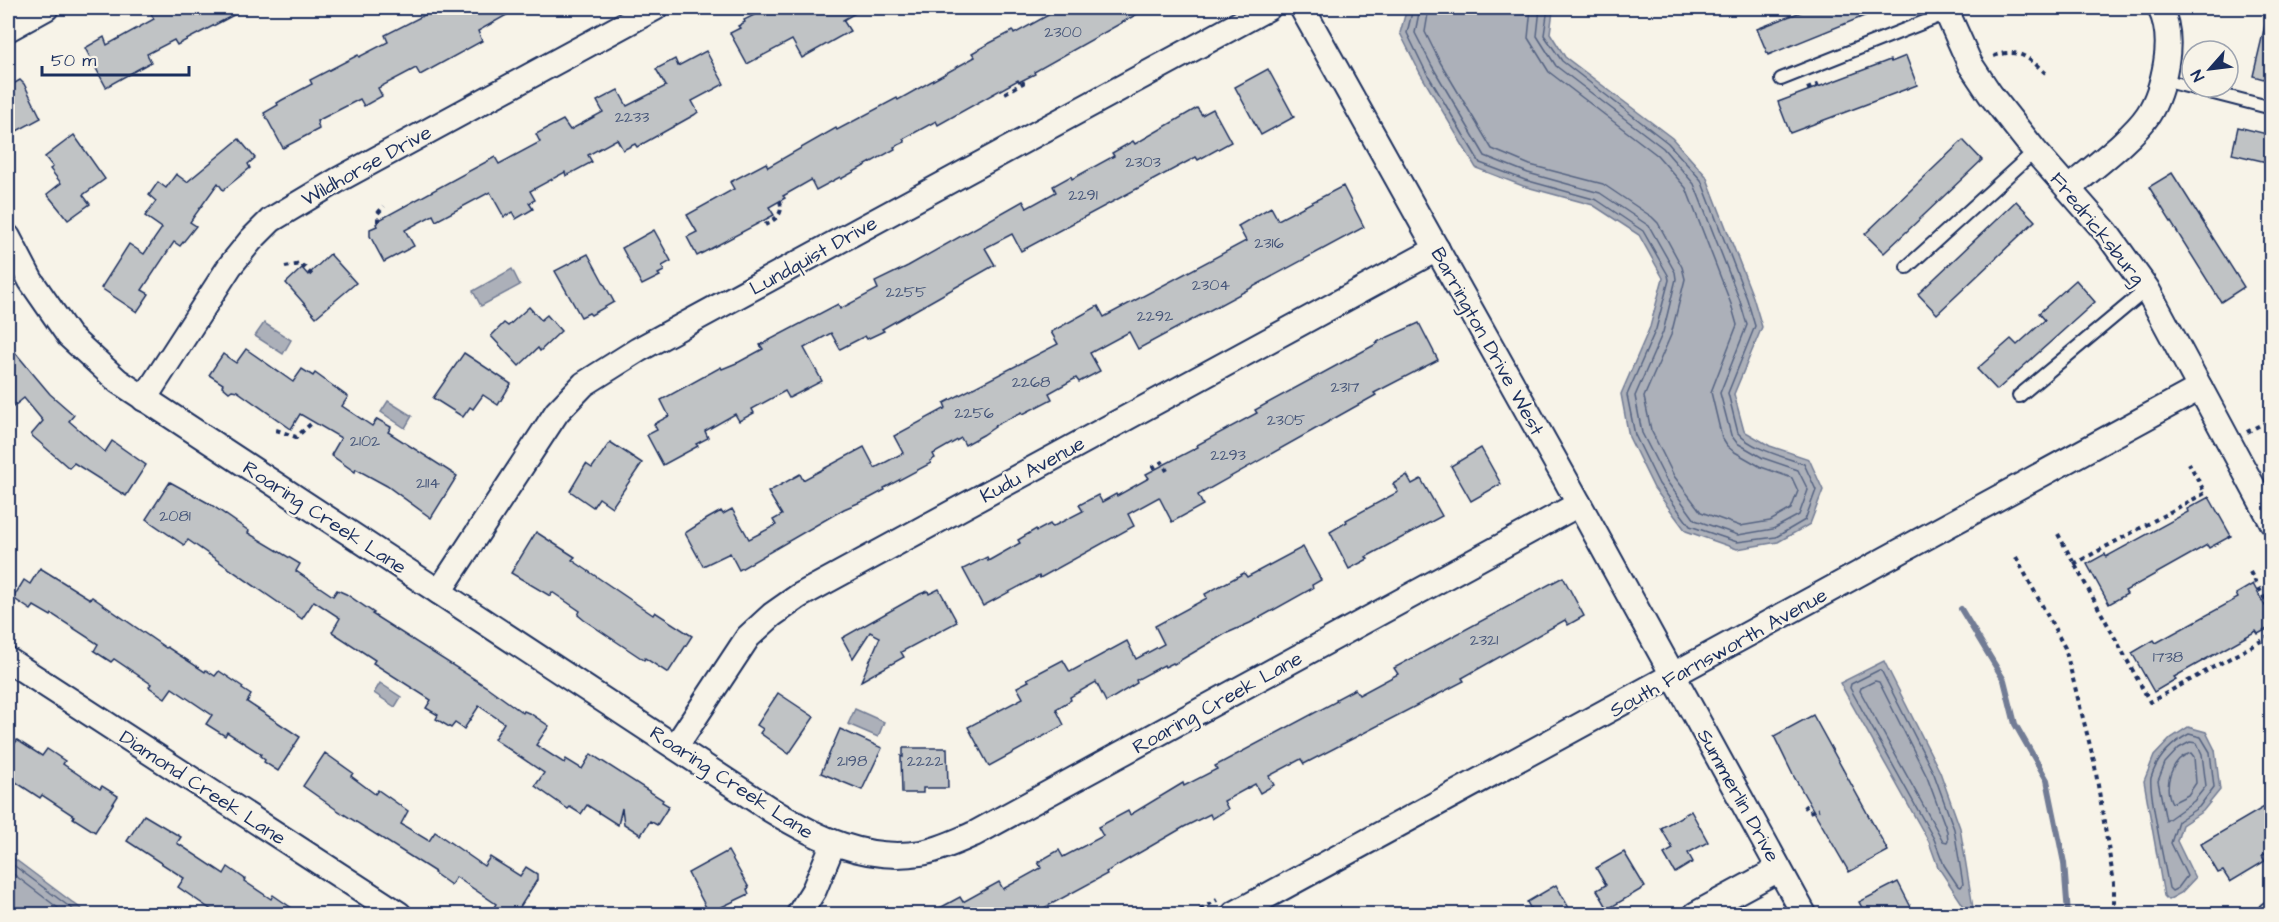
<svg xmlns="http://www.w3.org/2000/svg" width="2279" height="922" font-family="'Architects Daughter',sans-serif">
	<style>
		.water { fill: #acb0b9; stroke: #727c95; stroke-width: 1.5 }
		.lines { fill: none; stroke-linecap: round; stroke-linejoin: round }
		.shore { stroke: #556382; stroke-width: 1.5 }
		.stream { stroke: #727c95; stroke-width: 6 }
		.building { fill: #c0c3c5; stroke: #1b2f5e; stroke-width: 1.5 }
		.service-casing { stroke: #1b2f5e; stroke-width: 16 }
		.minor-casing { stroke: #1b2f5e; stroke-width: 28 }
		.path { stroke: #1b2f5e; stroke-width: 4; stroke-dasharray: 4.5 4.5; stroke-linecap: butt }
		.service { stroke: #f7f3e8; stroke-width: 12 }
		.minor { stroke: #f7f3e8; stroke-width: 24 }
		.labels { text-anchor: middle; stroke-width: 5; stroke-linejoin: round; paint-order: stroke }
		.number-label { font-size: 16px; fill: #445478 }
		.street-label { font-size: 20px; fill: #1b2f5e; stroke: #f7f3e8 }
	</style>
	<rect width="100%" height="100%" fill="#f7f3e8"/>
	<filter id="ink" filterUnits="userSpaceOnUse"><feTurbulence type="fractalNoise" baseFrequency=".0167" numOctaves="2"/><feDisplacementMap in="SourceGraphic" scale="12" xChannelSelector="R" yChannelSelector="G"/><feConvolveMatrix kernelMatrix="1 2 1 2 8 2 1 2 1" color-interpolation-filters="sRGB"/></filter>
	<g filter="url(#ink)">
		<g class="water">
			<path d="M1407,8H1556L1553,11L1550,33L1565,57L1672,138L1706,176L1753,297L1762,327L1734,394L1744,431L1770,446L1809,459L1823,490L1810,524L1778,542L1737,549L1686,531L1654,488L1629,437L1621,394L1650,327L1663,278L1639,235L1593,205L1523,186L1476,168L1420,73L1400,33Z"/>
			<path d="M512,269L520,285L481,306L473,291Z"/>
			<path d="M264,323L291,340L283,354L255,336Z"/>
			<path d="M388,401L412,416L405,428L381,412Z"/>
			<path d="M1884,661L1940,772L1960,828L1974,914H1969L1938,867L1929,842L1840,683Z"/>
			<path d="M380,683L401,697L395,707L374,693Z"/>
			<path d="M855,709L884,722L878,737L848,724Z"/>
			<path d="M2188,727L2206,732L2215,750L2220,790L2203,811L2182,825L2177,841L2195,878L2181,893L2168,900L2164,896L2144,781L2154,756L2171,738Z"/>
			<path d="M8,854L88,914H8Z"/>
		</g>
		<g class="lines">
			<g class="shore">
				<path d="M1413,8L1407,33L1425,70L1480,163L1525,180L1597,200L1643,231L1668,275L1669,280L1656,329L1627,395L1635,435L1659,484L1690,526L1737,542L1776,537L1805,520L1816,490L1804,464C1785,457 1751,449 1738,433L1728,393L1755,326L1747,299L1701,180L1668,143L1562,61L1544,35L1548,8"/>
				<path d="M1420,8L1415,33L1432,66L1485,156L1528,173L1600,193L1649,226L1675,272L1676,279L1663,332L1635,396L1642,433L1666,480L1695,520L1738,535L1773,529L1799,515L1808,490L1798,470L1763,458L1737,443L1731,435L1720,393L1747,325L1740,301L1694,184L1663,148L1556,66L1537,36L1540,8"/>
				<path d="M1429,8L1425,32L1440,62L1492,149L1530,165L1603,184L1652,217L1658,223L1682,267L1685,279L1671,335L1644,397L1651,430L1674,476L1701,512L1740,526L1770,521L1791,509L1798,491L1792,478L1761,467L1733,451L1727,446L1722,438L1711,392L1737,325L1731,304L1686,188L1657,155L1549,72L1528,38L1531,8"/>
				<path d="M1879,670L1882,672L1934,774L1954,829L1963,884L1961,887L1958,886L1944,865L1934,839L1850,688L1851,684Z"/>
				<path d="M1875,681L1879,682L1927,777L1947,831L1948,840L1947,842L1943,841L1860,691L1861,688Z"/>
				<path d="M2189,734L2201,737L2210,752L2214,787L2199,807L2178,821L2171,843L2187,876L2178,888L2172,891L2169,888C2166,870 2148,791 2151,778C2157,758 2170,744 2189,734Z"/>
				<path d="M2190,742L2197,743L2202,754L2206,786L2194,801L2166,821L2158,781L2165,763L2179,748Z"/>
				<path d="M2191,753L2194,757L2196,783L2188,795L2172,803C2163,786 2171,758 2191,753Z"/>
				<path d="M8,861L79,914"/>
				<path d="M8,870L66,914"/>
			</g>
			<path class="stream" d="M1961,609L2004,680L2015,724L2047,780L2064,863L2068,914"/>
		</g>
		<g class="building">
			<path d="M148,8H247L177,45L174,40L147,54L151,62L106,87L85,48L104,37L107,45L154,19Z"/>
			<path d="M438,8H519L478,31L482,41L420,75L416,68L378,88L382,96L364,106L360,99L317,121L319,129L283,148L264,113L278,105L277,103L282,100L312,84L310,80L358,55L359,57L388,42L385,35Z"/>
			<path d="M768,8H864L843,20L850,31L802,58L792,40L747,64L730,33L740,28L738,26L745,22L744,20Z"/>
			<path d="M1061,8H1148L1034,72L1035,74L1019,82L1018,80L938,125L936,121L903,139L905,142L894,147L895,149L841,179L840,177L816,190L811,180L783,196L785,198L769,207L774,215L697,256L687,237L697,232L687,215L734,189L730,182L766,163L768,167L836,128L837,130L897,98L898,100L975,57L972,53L988,44L1013,31L1014,34Z"/>
			<path d="M1811,8H1884L1768,55L1757,29Z"/>
			<path d="M2265,25L2271,26V81L2253,76Z"/>
			<path d="M706,51L724,84L692,101L698,112L694,115L637,147L635,144L623,150L617,139L588,155L592,162L566,176L565,172L530,191L535,200L529,203L533,209L516,219L512,212L504,217L490,192L436,221L433,215L405,230L414,246L384,262L370,236V229L377,226L376,224L381,219L495,157L499,164L540,142L536,134L563,120L570,130L603,112L597,101L618,90L627,106L666,86L656,69L675,59L678,66Z"/>
			<path d="M1906,56L1917,85L1790,133L1778,102L1890,60L1891,62Z"/>
			<path d="M1268,69L1294,117L1261,135L1235,87Z"/>
			<path d="M20,80L24,84L41,118L15,132L8,117V87Z"/>
			<path d="M1197,108L1202,115L1213,109L1231,142L1198,160L1196,157L1021,251L1012,234L985,248L995,265L882,329L884,331L867,339L865,336L840,349L831,333L804,348L822,381L789,398L785,391L752,409L754,413L739,421L735,414L705,431L708,438L696,444L698,446L663,465L647,435L657,430L654,424L669,416L661,400L721,367L722,369L739,362L763,349L760,345L838,304L840,309L878,289L875,282L908,266L1023,201L1027,208L1056,192L1053,186L1071,176L1072,179L1114,156L1112,153L1133,141L1135,144Z"/>
			<path d="M2238,127L2271,135V163L2232,154Z"/>
			<path d="M74,135L105,179L83,195L90,204L68,220L47,194L61,183L50,169L53,167L45,157Z"/>
			<path d="M239,139L255,158L248,164L250,168L223,190L218,183L190,222L196,226L180,246L174,242L142,290L149,294L137,312L101,288L129,244L144,254L162,228L145,216L156,201L149,195L158,182L166,188L176,174L187,182Z"/>
			<path d="M1963,140L1982,160L1884,253L1865,234Z"/>
			<path d="M2172,173L2244,287L2221,302L2149,187Z"/>
			<path d="M1343,186L1364,227L1138,349L1129,332L1090,353L1100,371L1079,382L1076,378L1049,393L1052,399L1023,414L1022,412L994,426L995,427L983,435L965,445L961,438L933,454L935,458L930,461L931,463L884,488L885,490L870,498L844,509L739,570L730,553L703,566L685,533L707,519L721,511L723,514L732,509L749,539L776,525L773,520L782,515L768,492L800,474L803,480L864,447L875,468L903,453L894,436L946,408L944,403L1058,344L1051,332L1098,306L1104,317L1246,241L1238,226L1271,207L1278,220Z"/>
			<path d="M2016,201L2035,221L1937,314L1918,294Z"/>
			<path d="M654,230L671,261L662,266L664,271L658,274L660,276L642,285L622,248Z"/>
			<path d="M330,254L356,283L316,317L286,283L302,268L308,275Z"/>
			<path d="M588,254L614,302L591,315L589,313L581,317L555,271Z"/>
			<path d="M2076,280L2095,302L1997,390L1977,369L2011,339L2017,345L2045,320L2039,313Z"/>
			<path d="M529,307L541,320L547,315L561,331L540,351L538,348L519,366L491,336L504,323L508,326Z"/>
			<path d="M1419,323L1438,360L1374,393L1376,395L1198,495L1203,505L1172,522L1159,497L1128,514L1134,526L1040,578L1039,576L983,606L963,569L987,557L988,561L1020,543L1018,540L1036,529L1037,531L1050,524L1052,527L1083,511L1079,505L1098,495L1102,502L1116,494L1117,496L1149,478L1146,474L1198,447L1197,445L1257,413L1255,410L1378,343L1377,342Z"/>
			<path d="M8,344L50,394L74,415L69,421L105,452L112,441L146,465L126,496L74,463L69,468L31,435L43,421L24,398L8,411Z"/>
			<path d="M246,349L293,382L302,369L313,376L315,373L348,397L342,406L372,426L377,419L391,427L388,432L457,476L431,518L387,486L356,469L355,472L331,455L341,438L300,414L291,429L237,391L232,390L229,392L222,386L223,384L209,375L223,354L236,363Z"/>
			<path d="M464,353L511,384L498,405L483,395L473,409L470,407L463,417L433,398Z"/>
			<path d="M610,442L642,463L612,507L599,498L593,507L570,491L586,464L592,468Z"/>
			<path d="M1481,448L1501,484L1471,501L1451,466Z"/>
			<path d="M1407,475L1412,484L1421,479L1442,516L1366,557L1368,559L1349,569L1330,532L1347,522L1346,520L1398,492L1393,484Z"/>
			<path d="M170,482L210,504L249,531L248,533L300,564L296,571L333,596L337,590L346,594L374,613L372,614L487,687L523,713L524,711L531,714L549,726L536,745L564,763L566,759L582,769L591,754L663,800L662,802L669,806L657,825L650,821L641,835L624,824L622,808L618,825L587,805L581,814L570,807L568,809L535,786L544,773L494,739L504,723L479,706L464,729L455,723L451,728L436,719L438,715L426,708L431,700L373,663L375,660L332,632L340,618L314,601L302,619L188,540L184,545L146,519Z"/>
			<path d="M2209,497L2231,536L2209,548L2207,545L2125,591L2127,594L2109,604L2087,564L2105,554L2106,557L2188,512L2187,509Z"/>
			<path d="M536,532L575,557L572,560L653,615L655,612L692,636L668,673L645,658L644,660L584,620L578,615L580,611L552,592L550,596L511,573Z"/>
			<path d="M1303,547L1321,580L1312,585L1313,588L1250,623L1225,634L1174,664L1173,663L1165,667L1164,665L1136,680L1137,683L1106,702L1096,682L1070,697L1071,700L1056,709L1064,725L989,766L968,727L1023,698L1017,687L1029,681L1027,679L1063,660L1070,672L1127,641L1136,659L1164,644L1155,626L1207,598L1205,594L1244,573L1247,577Z"/>
			<path d="M40,568L90,599L92,597L166,648L167,647L205,672L206,670L215,676L219,671L243,687L242,689L251,695L247,702L300,737L278,771L264,762L265,760L260,756L261,754L227,732L225,736L206,724L212,715L172,688L165,698L149,687L151,684L114,659L111,662L94,651L98,644L52,614L51,616L34,606L31,610L13,598L24,580L30,584Z"/>
			<path d="M1563,577L1584,616L1568,625L1565,620L1462,678L1464,681L1304,764L1301,759L1269,776L1274,785L1260,793L1255,784L1224,801L1228,809L1212,819L1210,814L1184,827L1106,872L1107,874L1031,915H927L960,897L963,902L999,882L1003,889L1041,868L1038,862L1059,850L1063,857L1103,836L1098,827L1128,811L1130,815L1183,783L1184,786L1217,769L1215,766L1337,701L1336,699L1355,689L1359,695L1398,674L1394,668Z"/>
			<path d="M2253,584L2265,606L2271,602V627L2258,634L2256,631L2174,677L2176,679L2154,692L2132,653L2154,640L2156,643L2238,598L2236,594Z"/>
			<path d="M939,589L957,622L901,652L904,657L861,681L880,637L870,632L853,658L842,638L920,594L928,591L929,594Z"/>
			<path d="M778,693L814,717L789,754L760,733L763,729L757,725Z"/>
			<path d="M1813,715L1888,851L1849,872L1793,775L1774,736Z"/>
			<path d="M840,729L882,748L862,790L821,773Z"/>
			<path d="M17,740L42,756L47,749L65,761L63,764L100,789L102,786L118,796L95,832L73,818L74,816L42,795L40,798L8,777V754Z"/>
			<path d="M903,748H947L948,788H923V793H902L901,756L903,757Z"/>
			<path d="M325,753L353,773L351,776L375,794L378,790L408,811L401,824L429,841L435,832L484,866L490,857L520,876L526,867L537,874V880L515,915H489L496,904L456,877L451,885L434,873L435,872L337,810L303,786Z"/>
			<path d="M2271,803V850L2262,856L2265,861L2230,882L2223,871L2218,873L2201,844Z"/>
			<path d="M1691,811L1708,842L1688,853L1693,862L1675,873L1664,854L1673,849L1661,828Z"/>
			<path d="M144,815L181,837L177,843L224,874L228,867L245,879L244,881L271,899L273,895L302,915H219L178,887L184,878L127,841Z"/>
			<path d="M728,851L749,888L747,889L749,894L709,913L688,873Z"/>
			<path d="M1624,852L1645,887L1608,909L1597,890L1606,885L1596,868Z"/>
			<path d="M1898,882L1915,915H1866L1859,902Z"/>
			<path d="M1556,885L1573,915H1534L1527,902Z"/>
		</g>
		<g class="lines">
			<g class="service-casing">
				<g id="service">
					<path d="M1781,79L1947,13"/>
					<path d="M2163,80L2272,108"/>
					<path d="M1907,267L2035,151"/>
					<path d="M2019,396L2147,289"/>
				</g>
			</g>
			<g class="minor-casing">
				<g id="minor">
					<path d="M1302,8L1567,482L1804,914"/>
					<path d="M1945,8L1970,64L1990,94L2035,151L2106,232L2147,289L2272,522"/>
					<path d="M8,29L46,8"/>
					<path d="M2069,188C2091,169 2132,139 2148,115C2158,100 2163,81 2166,63C2169,45 2168,24 2160,8"/>
					<path d="M8,237L31,281L69,336L118,381L771,810C817,838 865,862 921,853C939,850 957,841 974,834L1579,504"/>
					<path d="M144,399L230,266L251,240L271,220L338,180L655,8"/>
					<path d="M439,592L557,412L584,384L638,350L1268,8"/>
					<path d="M8,660L399,914"/>
					<path d="M676,746L748,637L772,615L799,596L1437,249"/>
					<path d="M799,914L814,890L833,844"/>
					<path d="M1234,914L2200,388"/>
					<path d="M1696,914L1779,869"/>
					<path d="M2270,914L2272,913"/>
				</g>
			</g>
			<g class="path">
				<path d="M1994,56C2021,47 2029,59 2049,76"/>
				<path d="M1807,89L1819,84"/>
				<path d="M1005,93L1023,83L1022,80"/>
				<path d="M378,222V213L384,206"/>
				<path d="M765,225C776,219 784,214 780,201"/>
				<path d="M285,267L301,264L312,275"/>
				<path d="M276,430L296,437L313,422"/>
				<path d="M2247,432L2272,419"/>
				<path d="M1152,468L1162,462L1167,471"/>
				<path d="M2058,534L2150,702L2272,635"/>
				<path d="M2016,557L2065,648L2094,761L2114,883V914"/>
				<path d="M2074,564L2205,493L2189,463"/>
				<path d="M2250,572L2272,612"/>
				<path d="M1804,805L1809,812L1819,809"/>
				<path d="M1192,914L1217,900"/>
			</g>
			<use href="#service" class="service"/>
			<use href="#minor" class="minor"/>
		</g>
	</g>
	<g class="labels">
		<g class="number-label">
			<text x="1063" y="37">2300</text>
			<text x="632" y="122">2233</text>
			<text x="1143" y="167">2303</text>
			<text x="1083" y="200">2291</text>
			<text x="1269" y="248">2316</text>
			<text x="1211" y="290">2304</text>
			<text x="906" y="297">2255</text>
			<text x="1155" y="321">2292</text>
			<text x="1031" y="387">2268</text>
			<text x="1345" y="392">2317</text>
			<text x="974" y="418">2256</text>
			<text x="1286" y="425">2305</text>
			<text x="365" y="446">2102</text>
			<text x="1228" y="460">2293</text>
			<text x="428" y="488">2114</text>
			<text x="175" y="521">2081</text>
			<text x="1484" y="645">2321</text>
			<text x="2168" y="662">1738</text>
			<text x="852" y="766">2198</text>
			<text x="925" y="766">2222</text>
		</g>
		<g class="street-label">
			<text transform="translate(366 165) rotate(-29)" y="7">Wildhorse Drive</text>
			<text transform="translate(2098 228) rotate(51)" y="7">Fredricksburg</text>
			<text transform="translate(813 255) rotate(-29)" y="7">Lundquist Drive</text>
			<text transform="translate(1488 341) rotate(61)" y="7">Barrington Drive West</text>
			<text transform="translate(1032 469) rotate(-29)" y="7">Kudu Avenue</text>
			<text transform="translate(325 517) rotate(33)" y="7">Roaring Creek Lane</text>
			<text transform="translate(1718 652) rotate(-29)" y="7">South Farnsworth Avenue</text>
			<text transform="translate(1217 702) rotate(-29)" y="7">Roaring Creek Lane</text>
			<text transform="translate(732 782) rotate(33)" y="7">Roaring Creek Lane</text>
			<text transform="translate(203 787) rotate(33)" y="7">Diamond Creek Lane</text>
			<text transform="translate(1739 795) rotate(61)" y="7">Summerlin Drive</text>
		</g>
	</g>
	<rect width="2279" height="922" fill="none" stroke="#f7f3e8" stroke-width="30"/>
	<rect x="15" y="15" width="2249" height="892" fill="none" stroke="#1b2f5e" stroke-width="2" filter="url(#ink)"/>
	<g transform="translate(2210 69) rotate(242)"><circle r="28" fill="#f7f3e8" stroke="#9fa5b1" stroke-width="1.5"/>
	<path d="M0-4.5L10 22L0 15L-10 22Z" fill="#1b2f5e"/>
	<text y="-9" font-size="16" font-weight="bold" text-anchor="middle" fill="#1b2f5e">N</text>
	</g>
	<path d="M42 66v9h147v-9" fill="none" stroke="#1b2f5e" stroke-width="3"/>
	<text x="51" y="66" font-size="18" fill="#1b2f5e" stroke="#f7f3e8" stroke-width="4.5" paint-order="stroke">50 m</text>
</svg>
